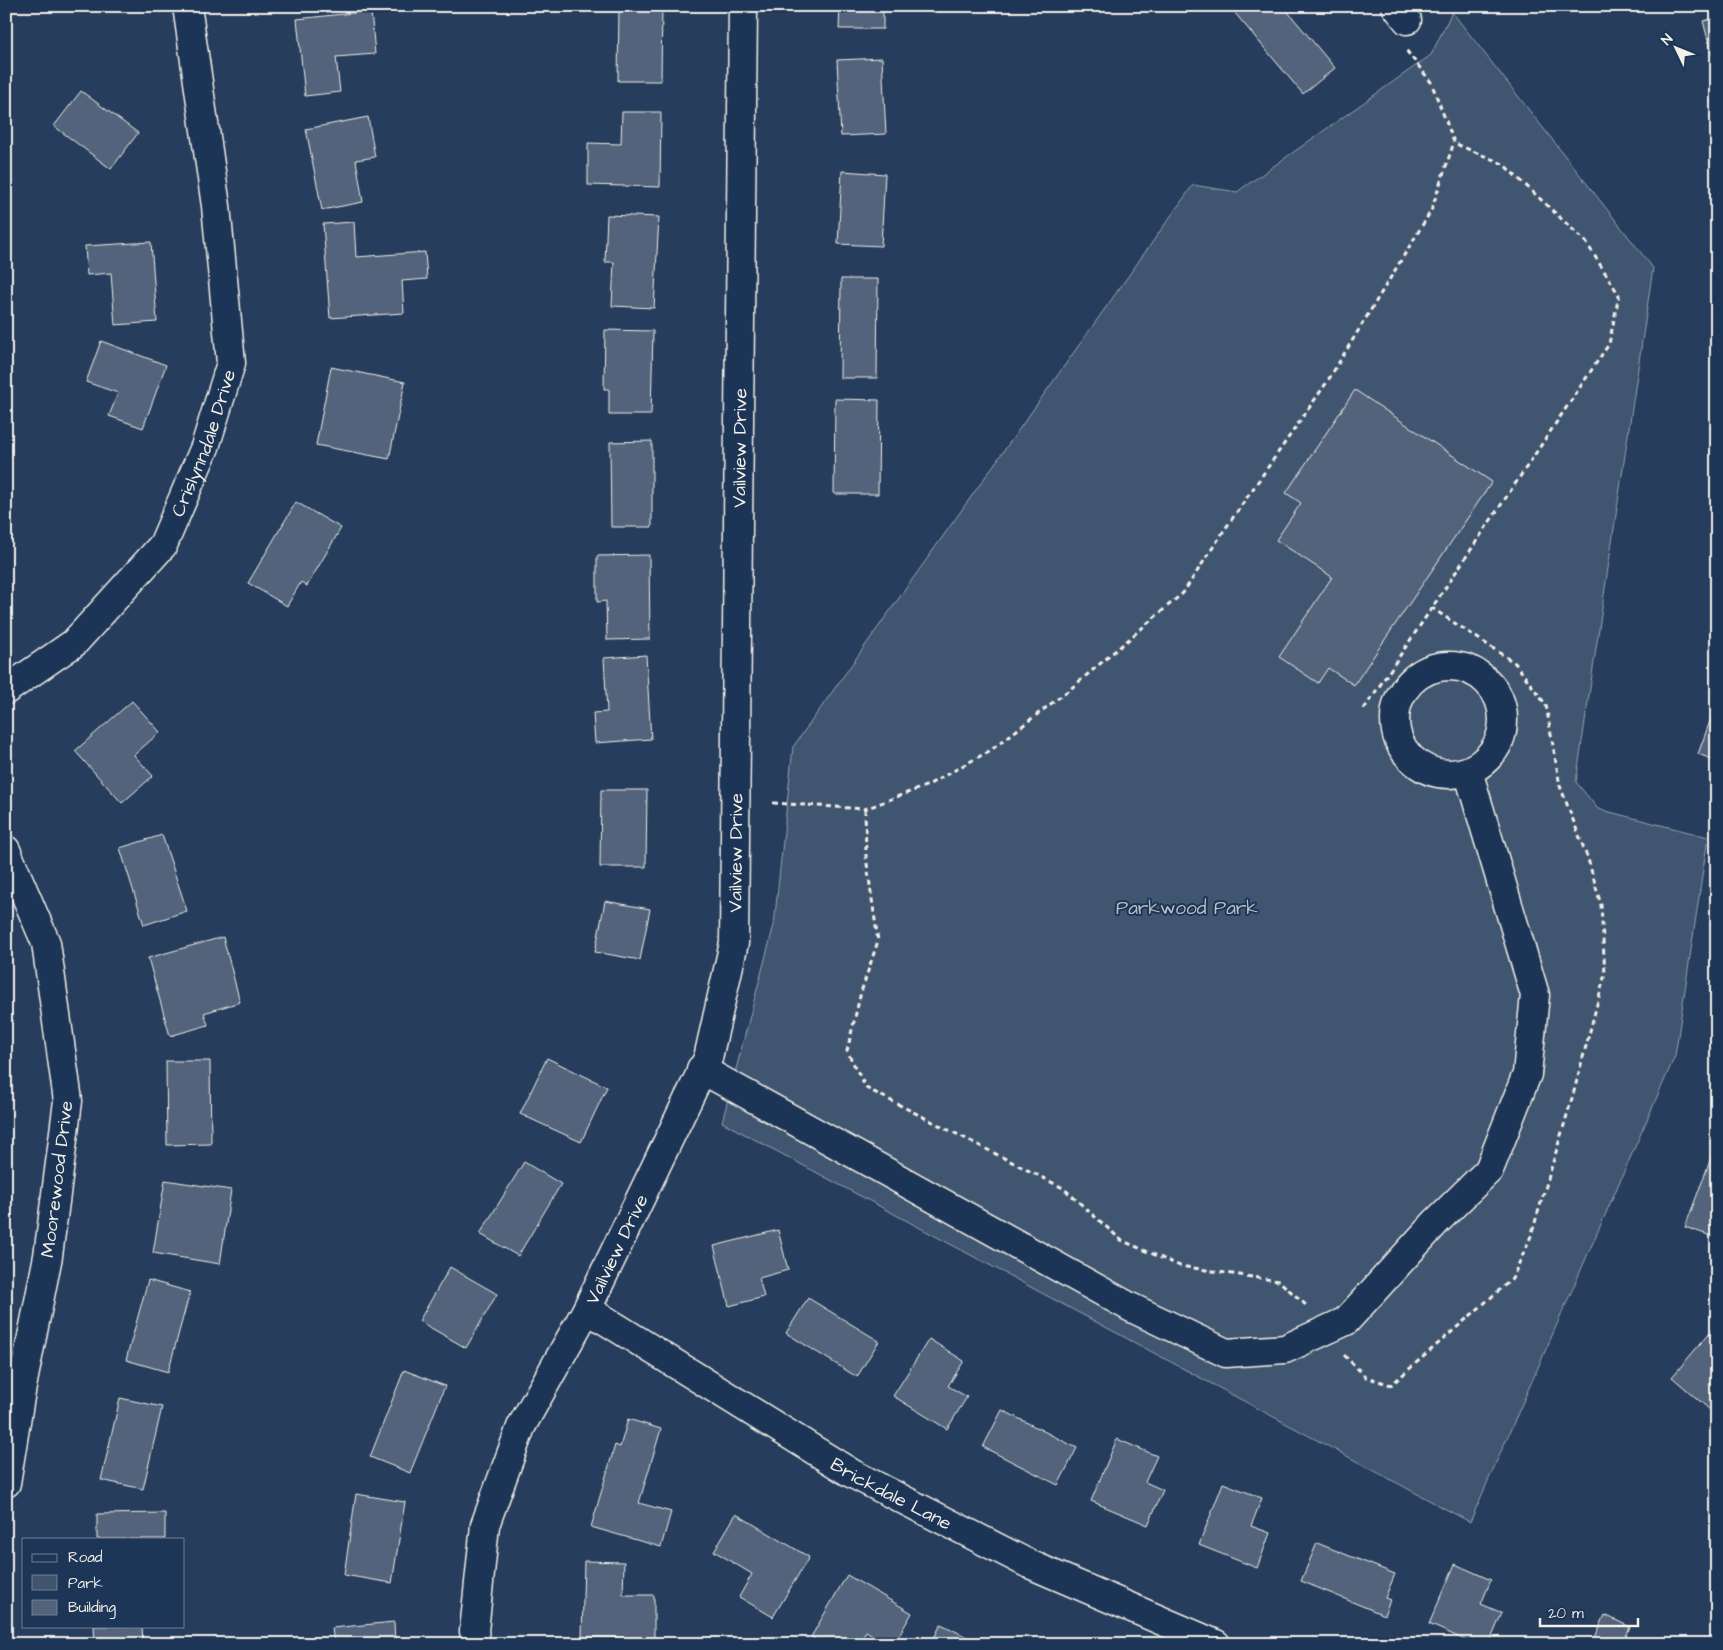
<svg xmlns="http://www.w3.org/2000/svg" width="1723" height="1650" font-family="'Architects Daughter',sans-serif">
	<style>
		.green { fill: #40546f; stroke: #9aa2ac }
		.building { fill: #52647b; stroke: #f4f1e8 }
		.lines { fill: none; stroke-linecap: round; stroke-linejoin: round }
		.minor-casing { stroke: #f4f1e8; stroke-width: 31 }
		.path { stroke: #f4f1e8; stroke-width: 3; stroke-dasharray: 5 4; stroke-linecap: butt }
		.minor { stroke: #1d3557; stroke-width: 28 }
		.labels { text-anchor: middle; stroke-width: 4; stroke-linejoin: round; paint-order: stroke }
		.street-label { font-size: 19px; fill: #f4f1e8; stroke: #1d3557 }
		.park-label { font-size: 19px; fill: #bec2c4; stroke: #1d3557 }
	</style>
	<rect width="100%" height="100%" fill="#263d5d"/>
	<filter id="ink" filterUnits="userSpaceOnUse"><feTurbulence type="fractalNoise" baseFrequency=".02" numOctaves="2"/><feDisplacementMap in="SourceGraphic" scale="10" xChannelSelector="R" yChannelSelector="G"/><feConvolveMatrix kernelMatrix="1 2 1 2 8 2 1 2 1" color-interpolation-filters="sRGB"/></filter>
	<g filter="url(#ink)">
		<path class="green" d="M1452,12L1653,268L1576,782L1598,809L1708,837L1675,1056L1470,1522L722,1122L774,925L793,747L1193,185L1237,192L1431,55Z"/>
		<g class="building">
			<path d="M619,6H662L661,81H618Z"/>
			<path d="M840,6H883V29H839Z"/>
			<path d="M1229,6H1283L1335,68L1303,94Z"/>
			<path d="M371,11L375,54L336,57L340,92L305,96L297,19Z"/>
			<path d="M1717,18V74L1703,21Z"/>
			<path d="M882,58L886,134L841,136L837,60Z"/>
			<path d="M81,91L138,133L111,169L54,126Z"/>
			<path d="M622,112H661L660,187L588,185V143L621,144Z"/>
			<path d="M368,117L375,157L356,160L363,202L322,210L306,129Z"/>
			<path d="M842,171L885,174L881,246L838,244Z"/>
			<path d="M607,215L659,217L654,308L612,306L614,262H605Z"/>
			<path d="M354,222L356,257L425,252L427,279L402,281L404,313L330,318L323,224Z"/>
			<path d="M151,242L157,322L115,325L111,273L87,275L85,246Z"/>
			<path d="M841,279H878L877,378H840Z"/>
			<path d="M605,330L653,331L651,415H609V389H604Z"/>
			<path d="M101,341L166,365L143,428L109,416L118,393L86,382Z"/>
			<path d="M331,367L405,382L389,459L316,445Z"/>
			<path d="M1355,390L1492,482L1354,685L1328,668L1318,683L1279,657L1332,577L1276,540L1301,503L1286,493Z"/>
			<path d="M835,399L879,400L878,494H834Z"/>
			<path d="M652,441V527H611L610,442Z"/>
			<path d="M296,502L341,528L307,586L301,582L287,606L248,583Z"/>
			<path d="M649,555L650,639L607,640L606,601L597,602V556Z"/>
			<path d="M646,655L651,739L595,743L593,713L607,712L604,658Z"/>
			<path d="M132,701L160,732L134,755L153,776L122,803L75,751Z"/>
			<path d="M1717,702V761L1698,754Z"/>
			<path d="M601,790H647L646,867H600Z"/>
			<path d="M162,835L187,911L144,925L120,848Z"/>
			<path d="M605,901L650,909L640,960L595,952Z"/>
			<path d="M223,937L240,1002L204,1013L208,1025L170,1036L148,958Z"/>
			<path d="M547,1058L607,1087L581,1142L520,1114Z"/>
			<path d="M166,1061H210L211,1144L167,1145Z"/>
			<path d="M1717,1142V1238L1685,1227Z"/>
			<path d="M524,1162L561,1184L518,1256L480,1234Z"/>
			<path d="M165,1180L231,1190L220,1264L153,1253Z"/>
			<path d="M778,1230L788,1270L759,1278L764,1297L729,1306L714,1246Z"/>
			<path d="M450,1267L497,1294L466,1348L419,1321Z"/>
			<path d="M148,1280L190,1292L168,1372L126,1360Z"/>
			<path d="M808,1298L879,1341L857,1377L786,1333Z"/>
			<path d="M1717,1324V1416L1672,1377Z"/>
			<path d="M929,1339L964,1361L948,1386L967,1397L947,1429L893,1396Z"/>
			<path d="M404,1370L445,1386L410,1473L370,1457Z"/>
			<path d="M120,1398L162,1407L143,1489L101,1480Z"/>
			<path d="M1002,1410L1077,1448L1058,1485L983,1447Z"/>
			<path d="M628,1419L661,1429L639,1503L671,1512L661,1547L591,1527L615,1445L620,1447Z"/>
			<path d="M1117,1439L1157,1456L1145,1482L1163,1490L1148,1525L1091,1501Z"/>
			<path d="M1223,1483L1262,1498L1251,1526L1270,1533L1257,1568L1199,1545Z"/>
			<path d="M356,1494L405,1502L392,1583L344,1575Z"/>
			<path d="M165,1513V1539H97V1514Z"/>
			<path d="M736,1514L809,1557L773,1617L739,1597L752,1574L714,1551Z"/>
			<path d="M1317,1543L1395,1574L1385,1598L1390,1600L1384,1615L1301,1581Z"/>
			<path d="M584,1561L624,1562L623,1595H654V1638L582,1637Z"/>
			<path d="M1455,1564L1491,1580L1481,1604L1502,1613L1489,1644H1474L1429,1624Z"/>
			<path d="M847,1575L912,1613L894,1644H887L866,1631L859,1644H824L811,1637Z"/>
			<path d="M1605,1615L1630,1627L1625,1639L1636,1644H1592Z"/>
			<path d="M394,1622L395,1644H334L332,1628Z"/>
			<path d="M941,1624L981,1644H931Z"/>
			<path d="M94,1626H142L143,1644H95Z"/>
		</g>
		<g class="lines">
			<g class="minor-casing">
				<g id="minor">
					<path d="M1396,6L1407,20"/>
					<circle cx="1449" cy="720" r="54"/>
					<path id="s1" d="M6,690L74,643L163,545L205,447L231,363L216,206L187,6"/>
					<path d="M6,850L46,943L68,1101L48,1256L20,1397L6,1483"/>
					<path d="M701,1069L1130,1307L1226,1353L1285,1349L1346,1321L1436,1222L1489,1170L1527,1074L1535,995L1468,771"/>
					<path id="s2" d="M587,1309L851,1473L1027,1563L1216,1644"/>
					<path id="s3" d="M476,1644L474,1631L485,1525L521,1427L587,1309L708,1058L734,943L743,6"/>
				</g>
			</g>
			<g class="path">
				<path d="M1364,709L1609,344L1619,295L1586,242L1503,164L1454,143"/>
				<path d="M773,803L865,809L928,785L991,750L1074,686L1183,593L1223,532L1327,382L1431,211L1454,142L1431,82L1406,50"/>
				<path d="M865,809L866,857L878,941L861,992L847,1051L866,1088L1063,1188L1121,1240L1180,1266L1279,1281L1307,1306"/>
				<path d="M1344,1355L1366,1377L1391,1385L1512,1279L1531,1236L1573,1095L1605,974L1601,905L1588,859L1560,786L1546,705L1515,663L1432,608"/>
			</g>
			<use href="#minor" class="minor"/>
		</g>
	</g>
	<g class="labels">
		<g class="street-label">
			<text dy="7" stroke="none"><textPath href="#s1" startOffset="325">Crislynndale Drive</textPath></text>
			<text dy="7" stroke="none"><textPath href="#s3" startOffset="1251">Vailview Drive</textPath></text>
			<text dy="7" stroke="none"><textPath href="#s3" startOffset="846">Vailview Drive</textPath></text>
			<text transform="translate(56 1179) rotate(-83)" y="7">Moorewood Drive</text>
			<text dy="7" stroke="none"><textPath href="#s3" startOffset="426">Vailview Drive</textPath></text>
			<text dy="7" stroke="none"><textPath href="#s2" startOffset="356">Brickdale Lane</textPath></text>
		</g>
		<g class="park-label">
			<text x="1187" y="914">Parkwood Park</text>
		</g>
	</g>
	<rect width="1723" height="1650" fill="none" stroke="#1d3557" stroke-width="25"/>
	<rect x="12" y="12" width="1698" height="1625" fill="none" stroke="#f4f1e8" stroke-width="2" filter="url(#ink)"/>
	<rect x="22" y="1538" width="162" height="90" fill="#1d3557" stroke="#738091"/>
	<rect x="32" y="1554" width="25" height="8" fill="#1d3557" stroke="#738091"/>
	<text x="68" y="1562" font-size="15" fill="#f4f1e8">Road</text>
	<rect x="32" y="1575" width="25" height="15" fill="#40546f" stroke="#738091"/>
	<text x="68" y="1588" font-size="15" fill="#f4f1e8">Park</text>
	<rect x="32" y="1600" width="25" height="15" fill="#52647b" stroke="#738091"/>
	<text x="68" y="1612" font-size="15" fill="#f4f1e8">Building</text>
	<g transform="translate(1676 48) rotate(313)" stroke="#1d3557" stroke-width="4" paint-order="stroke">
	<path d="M0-4L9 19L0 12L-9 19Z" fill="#f4f1e8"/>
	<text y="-8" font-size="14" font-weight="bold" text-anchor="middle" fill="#f4f1e8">N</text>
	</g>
	<path d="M1540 1618v8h98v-8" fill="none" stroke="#f4f1e8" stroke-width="2.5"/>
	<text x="1548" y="1618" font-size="15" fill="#f4f1e8" stroke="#1d3557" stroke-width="4" paint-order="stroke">20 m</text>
</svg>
